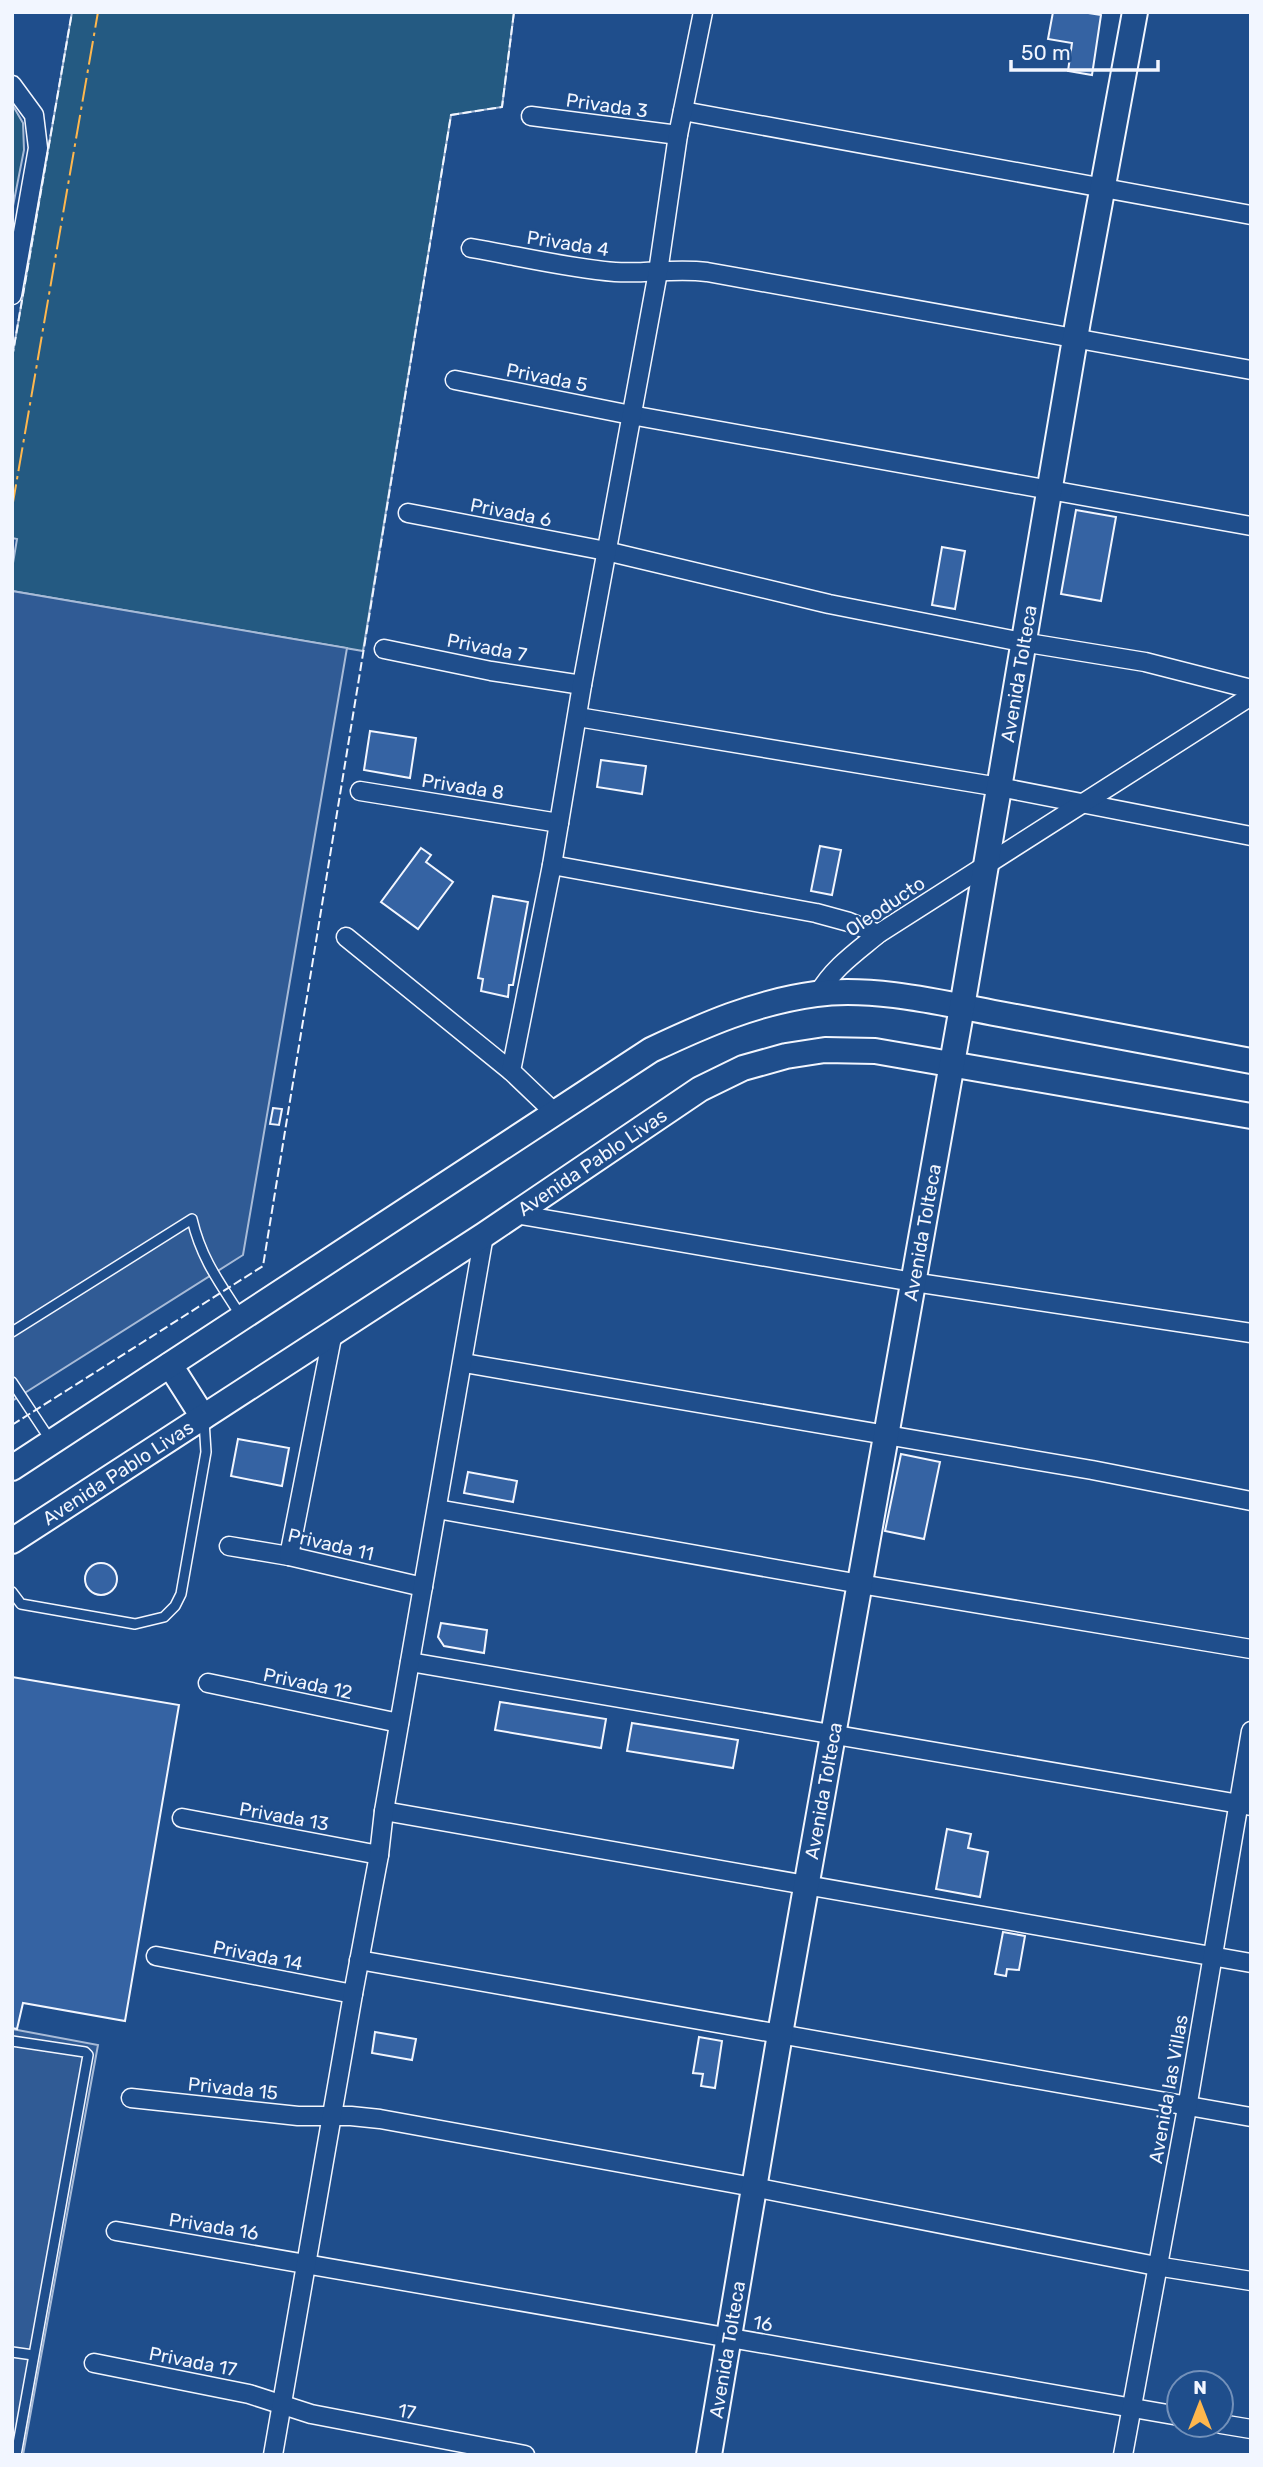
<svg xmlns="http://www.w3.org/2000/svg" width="1263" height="2467" font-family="Rubik,sans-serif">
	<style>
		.green { fill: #245a82; stroke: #a8bbd7; stroke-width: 2 }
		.parking { fill: #305b95; stroke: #a8bbd7; stroke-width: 2 }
		.building { fill: #3563a3; stroke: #f2f6ff; stroke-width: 2 }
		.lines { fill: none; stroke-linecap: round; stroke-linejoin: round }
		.lane-casing { stroke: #f2f6ff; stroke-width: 12 }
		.street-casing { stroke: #f2f6ff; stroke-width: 21 }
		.secondary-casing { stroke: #f2f6ff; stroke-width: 28 }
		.lane { stroke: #1f4e8c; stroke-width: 9 }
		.street { stroke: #1f4e8c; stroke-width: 18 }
		.secondary { stroke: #1f4e8c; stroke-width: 24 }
		.fence { stroke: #f2f6ff; stroke-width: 2; stroke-dasharray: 9 3.5; stroke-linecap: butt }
		.power { stroke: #ffb74d; stroke-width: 2; stroke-dasharray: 24 5 3.5 5; stroke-linecap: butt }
		.labels { text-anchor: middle; stroke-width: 5; stroke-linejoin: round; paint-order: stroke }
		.street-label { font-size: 19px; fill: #f2f6ff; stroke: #1f4e8c }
	</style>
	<rect width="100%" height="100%" fill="#1f4e8c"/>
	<g class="green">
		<path d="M72,12H514L502,107L451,115L363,651L12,591V569L17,539L12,538V358Z"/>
		<path d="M12,104L23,123L24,150L12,211Z"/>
	</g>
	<g class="parking">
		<path d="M12,591L347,648L243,1255L12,1401Z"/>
		<path d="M12,2029L98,2045L23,2455H12Z"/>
	</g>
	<g class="building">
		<path d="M1053,12H1082L1101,15L1092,75L1068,71L1072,43L1048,39Z"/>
		<path d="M1076,510L1116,517L1101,601L1061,594Z"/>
		<path d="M942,547L965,551L955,609L932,605Z"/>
		<path d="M370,731L416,738L410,778L364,770Z"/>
		<path d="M601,760L646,766L642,794L597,787Z"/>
		<path d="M820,846L841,850L832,895L811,891Z"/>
		<path d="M421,848L431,855L426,862L453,882L418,929L381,902Z"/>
		<path d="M493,896L528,902L513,985H509L508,997L481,991L483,979L478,978Z"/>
		<path d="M273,1108L282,1109L279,1125L270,1124Z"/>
		<path d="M238,1439L289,1448L282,1486L231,1476Z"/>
		<path d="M901,1454L940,1462L924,1539L885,1531Z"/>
		<path d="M468,1472L517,1481L513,1502L464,1493Z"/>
		<circle cx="101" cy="1579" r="16"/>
		<path d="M441,1623L487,1630L484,1653L444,1646L438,1637Z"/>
		<path d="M12,1677L179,1705L125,2021L23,2003L17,2029L12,2028Z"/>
		<path d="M500,1702L606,1719L601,1748L495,1730Z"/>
		<path d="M632,1723L738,1740L733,1768L627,1751Z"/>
		<path d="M947,1829L971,1834L968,1848L988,1852L980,1897L936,1889Z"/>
		<path d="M1003,1932L1025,1936L1019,1970L1007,1969L1006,1976L995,1974Z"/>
		<path d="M375,2032L416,2039L412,2060L372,2053Z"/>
		<path d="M699,2037L722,2041L715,2088L701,2086L703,2074L693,2073Z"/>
	</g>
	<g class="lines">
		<g class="lane-casing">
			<g id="lane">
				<path d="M12,1332L192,1219C201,1258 219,1282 241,1316"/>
				<path d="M12,1382L51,1441"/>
				<path d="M12,1592L21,1604L135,1624L164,1617L175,1606L181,1594L206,1452L204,1421"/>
				<path d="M12,2041L85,2052L88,2055L16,2455"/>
				<path d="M12,2352L33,2355"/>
			</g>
		</g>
		<g class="street-casing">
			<g id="street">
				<path d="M12,85L34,115L38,148L12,295"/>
				<path d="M683,111L1251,215"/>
				<path d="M531,116L678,135"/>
				<path d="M471,248C518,256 567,268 615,272C646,274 676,268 707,272L1251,370"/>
				<path d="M455,380L631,415L1251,526"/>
				<path d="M408,513L606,551L829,604L1022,642L1145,662L1251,689"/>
				<path d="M384,649L491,671L582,685"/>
				<path d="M578,717L999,787L1251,836"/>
				<path d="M360,791L559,823"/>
				<path d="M552,865L816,913L849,922L878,934"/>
				<path d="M346,937L511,1071"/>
				<path d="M818,994C833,968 855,953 878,934L1251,696"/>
				<path d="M556,1114L511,1071L552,865L582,685L658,272L678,135L703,12"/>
				<path d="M515,1214L913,1282L1251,1333"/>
				<path d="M464,1363L1092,1470L1251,1501"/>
				<path d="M437,1509L860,1584L1251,1649"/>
				<path d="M229,1546L289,1556L423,1587"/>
				<path d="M289,1556L333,1332"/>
				<path d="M410,1662L1251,1806"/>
				<path d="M208,1683L399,1723"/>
				<path d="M384,1811L1251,1963"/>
				<path d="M182,1818L379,1855"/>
				<path d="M156,1956L353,1994"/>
				<path d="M359,1960L1251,2117"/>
				<path d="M131,2098L298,2116H351L380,2119L753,2187L1156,2266L1251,2281"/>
				<path d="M116,2231L1179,2416"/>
				<path d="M94,2363L249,2394L311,2414L525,2455"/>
				<path d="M1221,2424L1251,2429"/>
				<path d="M273,2455L353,1994L379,1855L384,1811L484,1235"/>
				<path d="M1123,2455L1187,2108L1251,1731"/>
			</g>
		</g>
		<g class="secondary-casing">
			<g id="secondary">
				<path d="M170,1365L203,1417"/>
				<path d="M12,1468L651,1050C704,1025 756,1002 816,994C875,986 946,1004 1005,1015C1087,1030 1169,1046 1251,1061"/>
				<path id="s1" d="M12,1541L484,1235L700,1089L743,1068L786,1056L825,1050L875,1051L1251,1116"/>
				<path id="s2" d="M709,2455L780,2034L962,1007L1078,321L1135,12"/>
			</g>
		</g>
		<use href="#lane" class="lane"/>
		<use href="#street" class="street"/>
		<use href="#secondary" class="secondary"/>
		<g class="fence">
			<path d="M12,358L72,12"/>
			<path d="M12,1425L263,1266L451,115L502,107L514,12"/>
		</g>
		<path class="power" d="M12,508L98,12"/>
	</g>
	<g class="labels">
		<g class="street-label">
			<text transform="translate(607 105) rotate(8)" y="7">Privada 3</text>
			<text transform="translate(568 243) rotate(9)" y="7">Privada 4</text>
			<text transform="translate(547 377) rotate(11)" y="7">Privada 5</text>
			<text transform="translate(511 512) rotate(11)" y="7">Privada 6</text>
			<text transform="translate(487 647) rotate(11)" y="7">Privada 7</text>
			<text dy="7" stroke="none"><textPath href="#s2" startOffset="1808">Avenida Tolteca</textPath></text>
			<text transform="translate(463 786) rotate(9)" y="7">Privada 8</text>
			<text transform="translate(885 906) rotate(-34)" y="7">Oleoducto</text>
			<text dy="7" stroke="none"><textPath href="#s1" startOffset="693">Avenida Pablo Livas</textPath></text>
			<text dy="7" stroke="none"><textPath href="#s2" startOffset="1241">Avenida Tolteca</textPath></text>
			<text dy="7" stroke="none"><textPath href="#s1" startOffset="126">Avenida Pablo Livas</textPath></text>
			<text transform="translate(331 1544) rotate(13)" y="7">Privada 11</text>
			<text transform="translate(308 1683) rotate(12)" y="7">Privada 12</text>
			<text dy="7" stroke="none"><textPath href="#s2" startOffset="674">Avenida Tolteca</textPath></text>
			<text transform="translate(284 1816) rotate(10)" y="7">Privada 13</text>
			<text transform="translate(258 1955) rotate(11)" y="7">Privada 14</text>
			<text transform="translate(233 2088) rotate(6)" y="7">Privada 15</text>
			<text transform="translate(1168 2089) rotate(-80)" y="7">Avenida las Villas</text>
			<text transform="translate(214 2226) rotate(9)" y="7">Privada 16</text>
			<text transform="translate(763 2323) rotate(10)" y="7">16</text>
			<text dy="7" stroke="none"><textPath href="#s2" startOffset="107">Avenida Tolteca</textPath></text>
			<text transform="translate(193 2361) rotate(11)" y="7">Privada 17</text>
			<text transform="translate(407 2411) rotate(11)" y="7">17</text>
		</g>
	</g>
	<rect width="1263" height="2467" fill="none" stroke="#f2f6ff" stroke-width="28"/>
	<g transform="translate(1200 2404)"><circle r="33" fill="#1f4e8c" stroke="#7391ba" stroke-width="2"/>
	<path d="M0-5L12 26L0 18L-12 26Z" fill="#ffb74d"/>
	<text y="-10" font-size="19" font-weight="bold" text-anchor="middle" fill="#f2f6ff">N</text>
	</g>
	<path d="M1011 60v10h147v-10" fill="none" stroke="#f2f6ff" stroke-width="3.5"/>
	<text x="1021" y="60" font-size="21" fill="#f2f6ff" stroke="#1f4e8c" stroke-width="5" paint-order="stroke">50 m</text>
</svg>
